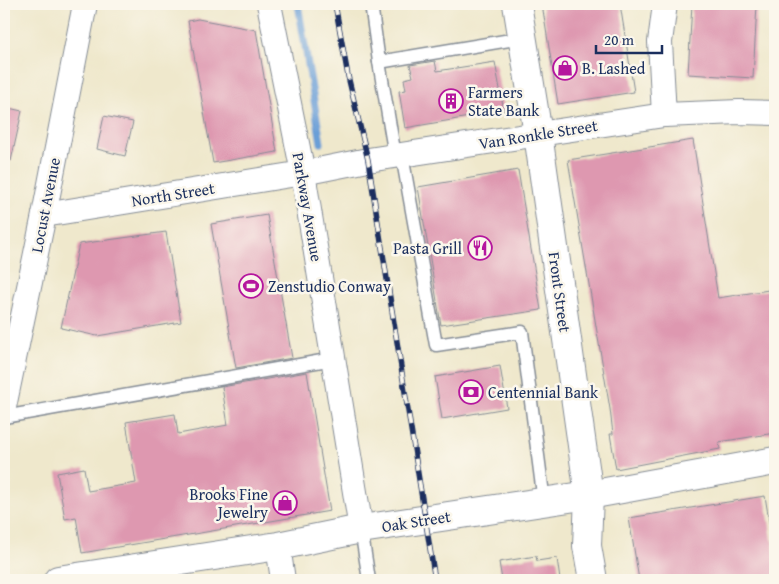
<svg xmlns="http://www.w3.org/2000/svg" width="779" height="584" font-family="'Gentium Book Plus',serif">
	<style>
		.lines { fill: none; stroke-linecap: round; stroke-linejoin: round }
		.stream { stroke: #6b9fd7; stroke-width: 7 }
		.building { fill: #de98b0 }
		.lane-casing { stroke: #858c95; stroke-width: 15 }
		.street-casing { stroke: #858c95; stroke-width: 26 }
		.secondary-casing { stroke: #858c95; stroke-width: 30 }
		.lane { stroke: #fff; stroke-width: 12 }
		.street { stroke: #fff; stroke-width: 24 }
		.secondary { stroke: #fff; stroke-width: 28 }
		.rail-casing { stroke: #1b2f5e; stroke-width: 5.5 }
		.rail { stroke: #fbf7ec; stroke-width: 4; stroke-dasharray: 11; stroke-linecap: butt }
		.labels { text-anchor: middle; stroke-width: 5; stroke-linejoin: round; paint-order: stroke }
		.poi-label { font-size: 16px; fill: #1b2f5e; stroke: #fbf7ec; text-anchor: start }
		.street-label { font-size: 16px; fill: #1b2f5e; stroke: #fbf7ec }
	</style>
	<rect width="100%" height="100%" fill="#fbf7ec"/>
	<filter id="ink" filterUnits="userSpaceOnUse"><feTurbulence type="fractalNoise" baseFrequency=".02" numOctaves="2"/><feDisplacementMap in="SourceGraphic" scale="10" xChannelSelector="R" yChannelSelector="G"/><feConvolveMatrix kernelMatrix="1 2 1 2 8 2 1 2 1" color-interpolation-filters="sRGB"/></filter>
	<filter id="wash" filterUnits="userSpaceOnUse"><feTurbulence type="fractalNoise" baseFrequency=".0096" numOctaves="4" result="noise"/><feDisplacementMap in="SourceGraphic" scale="20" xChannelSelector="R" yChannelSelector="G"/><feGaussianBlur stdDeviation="1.12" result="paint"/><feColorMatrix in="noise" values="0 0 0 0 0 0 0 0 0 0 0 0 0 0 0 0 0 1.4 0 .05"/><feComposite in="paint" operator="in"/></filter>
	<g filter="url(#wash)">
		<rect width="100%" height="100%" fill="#efe8cc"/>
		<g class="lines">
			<path class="stream" d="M298,4L321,143"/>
		</g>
		<g id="blocks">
			<g class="building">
				<path d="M542,4H620L634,92L558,104Z"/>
				<path d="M692,4H757L753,78L688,74Z"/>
				<path d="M198,19L256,30L277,152L213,163L188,21Z"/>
				<path d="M435,61L437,71L495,62L504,111L405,128L399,91L406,90L404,79L413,77L410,65Z"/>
				<path d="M4,107L22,111L11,161H4Z"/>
				<path d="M104,116L133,122L125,156L97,149Z"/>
				<path d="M693,140L718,298L775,289V433L719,442L720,449L616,469L610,434H613L610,409L568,160Z"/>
				<path d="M518,170L541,310L441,325L418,187Z"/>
				<path d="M267,215L292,358L236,368L211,224Z"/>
				<path d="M166,232L181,322L97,336L61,328L79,244Z"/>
				<path d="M500,366L507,408L442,419L435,377Z"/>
				<path d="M307,372L330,511L82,553L76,517L65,519L57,473L84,468L88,491L136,483L126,422L175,414L178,434L228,425L222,387Z"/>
				<path d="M765,496L775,557V580H639L629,518Z"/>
				<path d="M536,556L537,561L557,558L560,580H502L499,562Z"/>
			</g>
		</g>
	</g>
	<g filter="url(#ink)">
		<use href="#blocks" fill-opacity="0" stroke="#858c95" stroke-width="1"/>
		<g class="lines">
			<g class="lane-casing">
				<g id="lane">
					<path d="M371,4L379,62"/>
					<path d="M402,155L436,345L522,332L544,502"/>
					<path d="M395,156L379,62L522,38"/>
					<path d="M4,417L333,359"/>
					<path d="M361,529L369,580"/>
				</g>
			</g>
			<g class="street-casing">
				<g id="street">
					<path d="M269,4L303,173L361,529"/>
					<path d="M664,115L660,42L665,4"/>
					<path d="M44,215L303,173L368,160L664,115L739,112L775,113"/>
					<path d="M4,407L44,215L85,4"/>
					<path d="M278,546L283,580"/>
				</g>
			</g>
			<g class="secondary-casing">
				<g id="secondary">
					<path d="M517,4L538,134L589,495L587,546L593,580"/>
					<path d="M58,580L278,546L361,529L589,495L775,461"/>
				</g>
			</g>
			<use href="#lane" class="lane"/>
			<use href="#street" class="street"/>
			<use href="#secondary" class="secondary"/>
			<g class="rail-casing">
				<path id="rail" d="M335,4L348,76L368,160L435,580"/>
			</g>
			<use href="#rail" class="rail"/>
		</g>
	</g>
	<defs>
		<g id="shop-ring" transform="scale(1.25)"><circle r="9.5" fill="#fbf7ec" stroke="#b5179e" stroke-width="1.5"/><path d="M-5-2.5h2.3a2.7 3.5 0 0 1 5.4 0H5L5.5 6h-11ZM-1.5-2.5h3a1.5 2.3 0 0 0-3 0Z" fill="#b5179e"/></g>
		<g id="building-ring" transform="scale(1.25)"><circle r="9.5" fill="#fbf7ec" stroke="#b5179e" stroke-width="1.5"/><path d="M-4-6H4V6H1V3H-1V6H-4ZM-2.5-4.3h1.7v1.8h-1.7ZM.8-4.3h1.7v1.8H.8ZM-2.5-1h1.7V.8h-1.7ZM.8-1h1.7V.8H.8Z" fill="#b5179e"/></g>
		<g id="restaurant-ring" transform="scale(1.25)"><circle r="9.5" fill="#fbf7ec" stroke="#b5179e" stroke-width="1.5"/><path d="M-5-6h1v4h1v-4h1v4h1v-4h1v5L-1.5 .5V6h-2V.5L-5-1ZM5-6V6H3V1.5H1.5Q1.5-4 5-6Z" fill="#b5179e"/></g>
		<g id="stadium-ring" transform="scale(1.25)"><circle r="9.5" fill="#fbf7ec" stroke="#b5179e" stroke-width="1.5"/><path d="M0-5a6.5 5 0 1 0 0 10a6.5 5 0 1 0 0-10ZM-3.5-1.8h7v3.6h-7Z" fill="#b5179e"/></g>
		<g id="bank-ring" transform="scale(1.25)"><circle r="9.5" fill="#fbf7ec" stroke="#b5179e" stroke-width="1.5"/><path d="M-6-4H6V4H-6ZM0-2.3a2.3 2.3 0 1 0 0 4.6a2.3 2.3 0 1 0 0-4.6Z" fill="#b5179e"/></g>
	</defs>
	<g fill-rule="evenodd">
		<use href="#shop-ring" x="565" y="68"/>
		<use href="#building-ring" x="451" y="101"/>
		<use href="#restaurant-ring" x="480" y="248"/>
		<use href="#stadium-ring" x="251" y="286"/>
		<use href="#bank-ring" x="471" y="392"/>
		<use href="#shop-ring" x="285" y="503"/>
	</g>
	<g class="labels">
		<g class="poi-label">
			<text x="582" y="74">B. Lashed</text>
			<text x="468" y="98">Farmers<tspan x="468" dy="18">State Bank</tspan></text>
			<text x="462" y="254" text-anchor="end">Pasta Grill</text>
			<text x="268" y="292">Zenstudio Conway</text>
			<text x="488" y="398">Centennial Bank</text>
			<text x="268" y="500" text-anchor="end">Brooks Fine<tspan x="268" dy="18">Jewelry</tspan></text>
		</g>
		<g class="street-label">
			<text transform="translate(538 134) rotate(-9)" y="6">Van Ronkle Street</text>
			<text transform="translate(173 194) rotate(-9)" y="6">North Street</text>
			<text transform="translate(45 205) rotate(-79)" y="6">Locust Avenue</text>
			<text transform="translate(308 207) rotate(80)" y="6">Parkway Avenue</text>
			<text transform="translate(560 292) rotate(82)" y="6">Front Street</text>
			<text transform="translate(416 521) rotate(-9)" y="6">Oak Street</text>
		</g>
	</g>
	<rect width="779" height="584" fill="none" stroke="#fbf7ec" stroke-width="20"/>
	<path d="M596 45v8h66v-8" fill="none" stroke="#1b2f5e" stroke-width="2.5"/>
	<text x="604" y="45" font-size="15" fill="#1b2f5e" stroke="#fbf7ec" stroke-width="4" paint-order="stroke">20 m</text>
</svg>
